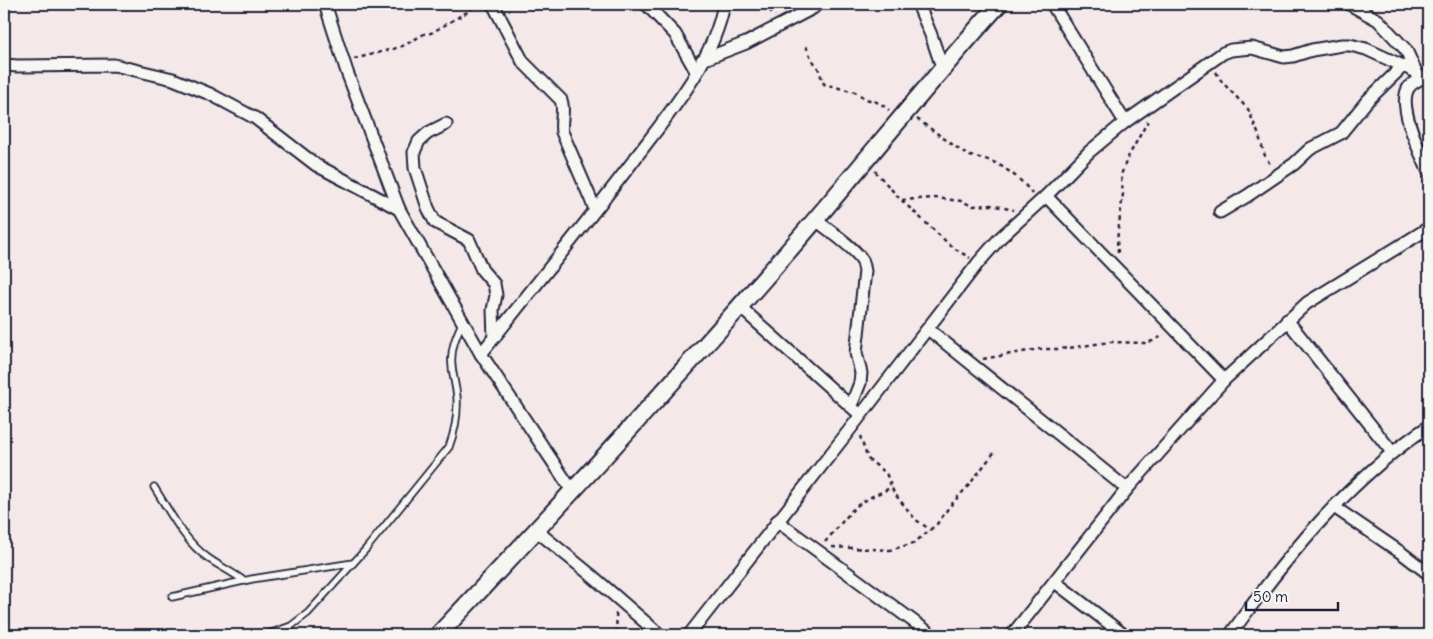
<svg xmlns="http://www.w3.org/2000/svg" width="1433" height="639" font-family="Delius,sans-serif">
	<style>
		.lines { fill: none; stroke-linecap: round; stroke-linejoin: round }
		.lane-casing { stroke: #22223b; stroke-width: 9 }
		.street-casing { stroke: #22223b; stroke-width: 15 }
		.secondary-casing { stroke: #22223b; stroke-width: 20 }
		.path { stroke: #22223b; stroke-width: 2.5; stroke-dasharray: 4 4; stroke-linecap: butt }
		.lane { stroke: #f6f6f2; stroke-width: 5.5 }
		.street { stroke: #f6f6f2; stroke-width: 11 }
		.secondary { stroke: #f6f6f2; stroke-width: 16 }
	</style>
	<rect width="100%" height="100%" fill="#f4e8e9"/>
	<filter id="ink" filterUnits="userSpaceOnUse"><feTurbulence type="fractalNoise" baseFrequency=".02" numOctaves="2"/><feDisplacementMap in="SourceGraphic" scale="10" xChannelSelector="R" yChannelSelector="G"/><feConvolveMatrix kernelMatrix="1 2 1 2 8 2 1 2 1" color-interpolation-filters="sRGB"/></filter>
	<g filter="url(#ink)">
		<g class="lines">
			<g class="lane-casing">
				<g id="lane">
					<path d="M154,487C170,512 184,541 208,558C219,566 232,572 244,581"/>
					<path d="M172,597L252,579L353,563"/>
					<path d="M266,635L291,626L308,613L366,549L449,447C455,431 458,415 457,397C456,387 453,377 452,366C450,350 456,336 463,321"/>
				</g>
			</g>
			<g class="street-casing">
				<g id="street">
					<path d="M325,4L347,72L399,209L481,354L573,492"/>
					<path d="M493,4L523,62L561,100C565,110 560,121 562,132L595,209"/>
					<path d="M646,4L675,34L696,71"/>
					<path d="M918,4L931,35L942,67"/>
					<path d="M1052,4L1125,122"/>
					<path d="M1349,4L1378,20L1406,50L1417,74"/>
					<path d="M702,60L746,43L813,8L817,4"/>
					<path d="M4,65L18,66L114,65L173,79L210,94L255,118L316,165L399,209"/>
					<path d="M1429,75C1422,78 1415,80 1409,87C1396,105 1421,154 1429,172"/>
					<path d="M446,124L428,133L419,141L414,152L415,168L428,208L435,222L469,240L482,270L494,284L496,295L493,310L494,338"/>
					<path d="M1046,196L1224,380"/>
					<path d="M1220,212L1247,196L1294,164L1310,149L1341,133L1367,101L1403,66"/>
					<path d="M816,220C827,229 855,248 862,260C864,263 864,268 865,271L856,353L861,373L860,383L851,406"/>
					<path d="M740,307L856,411"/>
					<path d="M1287,320L1392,452"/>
					<path d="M928,329L1127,489"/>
					<path d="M481,354C532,289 584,226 634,160C669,113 713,63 724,4"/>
					<path d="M1334,507L1403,554L1429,574"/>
					<path d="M777,521L932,635"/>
					<path d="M537,531L591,575L660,635"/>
					<path d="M1055,582L1124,635"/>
					<path d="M689,635L851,428L978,263L1000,238L1046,196L1089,152L1125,122L1223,53L1231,50L1252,48L1284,57L1293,56L1312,50L1342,45H1350L1366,49L1416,72"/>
					<path d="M1012,635L1127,489L1224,380L1307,303L1429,228"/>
					<path d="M1230,635C1286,557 1349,479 1429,426"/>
				</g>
			</g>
			<g class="secondary-casing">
				<path id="secondary" d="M438,635C555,511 672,385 784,256C857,173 925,86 999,4"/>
			</g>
			<g class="path">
				<path d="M764,4L775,16"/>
				<path d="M806,46L811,58L818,68L824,84L855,92L866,99L880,103L889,110"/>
				<path d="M354,59L393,49L405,45L424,34L431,33L469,11L476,4"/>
				<path d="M1216,72L1222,82L1248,109L1258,133L1265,156L1271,166"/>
				<path d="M917,119L967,155C975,158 984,158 991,161C1004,166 1025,182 1032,194"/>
				<path d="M875,171L899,198L952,247L970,258"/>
				<path d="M902,200L936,198L961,201L973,206L991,205L1014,210"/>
				<path d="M1118,253L1117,240L1123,194L1121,175L1127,159L1148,121"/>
				<path d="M983,359L1039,349H1061L1110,342L1145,343L1153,341L1164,335"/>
				<path d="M860,436L868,459L886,473L894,493L916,520L931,530"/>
				<path d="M825,542L855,507L871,497L892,487"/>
				<path d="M832,547L890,550L914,543L937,524L949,507L969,485L996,450"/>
				<path d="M616,613L617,635"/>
			</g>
			<use href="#lane" class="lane"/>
			<use href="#street" class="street"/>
			<use href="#secondary" class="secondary"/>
		</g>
	</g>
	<rect width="1433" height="639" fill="none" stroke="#f6f6f2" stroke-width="20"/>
	<rect x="10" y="10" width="1413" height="619" fill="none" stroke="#22223b" stroke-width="2" filter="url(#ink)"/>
	<path d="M1246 602v8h92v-8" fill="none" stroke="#22223b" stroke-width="2.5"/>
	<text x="1253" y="602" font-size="15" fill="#22223b" stroke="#f6f6f2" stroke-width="4" paint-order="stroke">50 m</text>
</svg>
